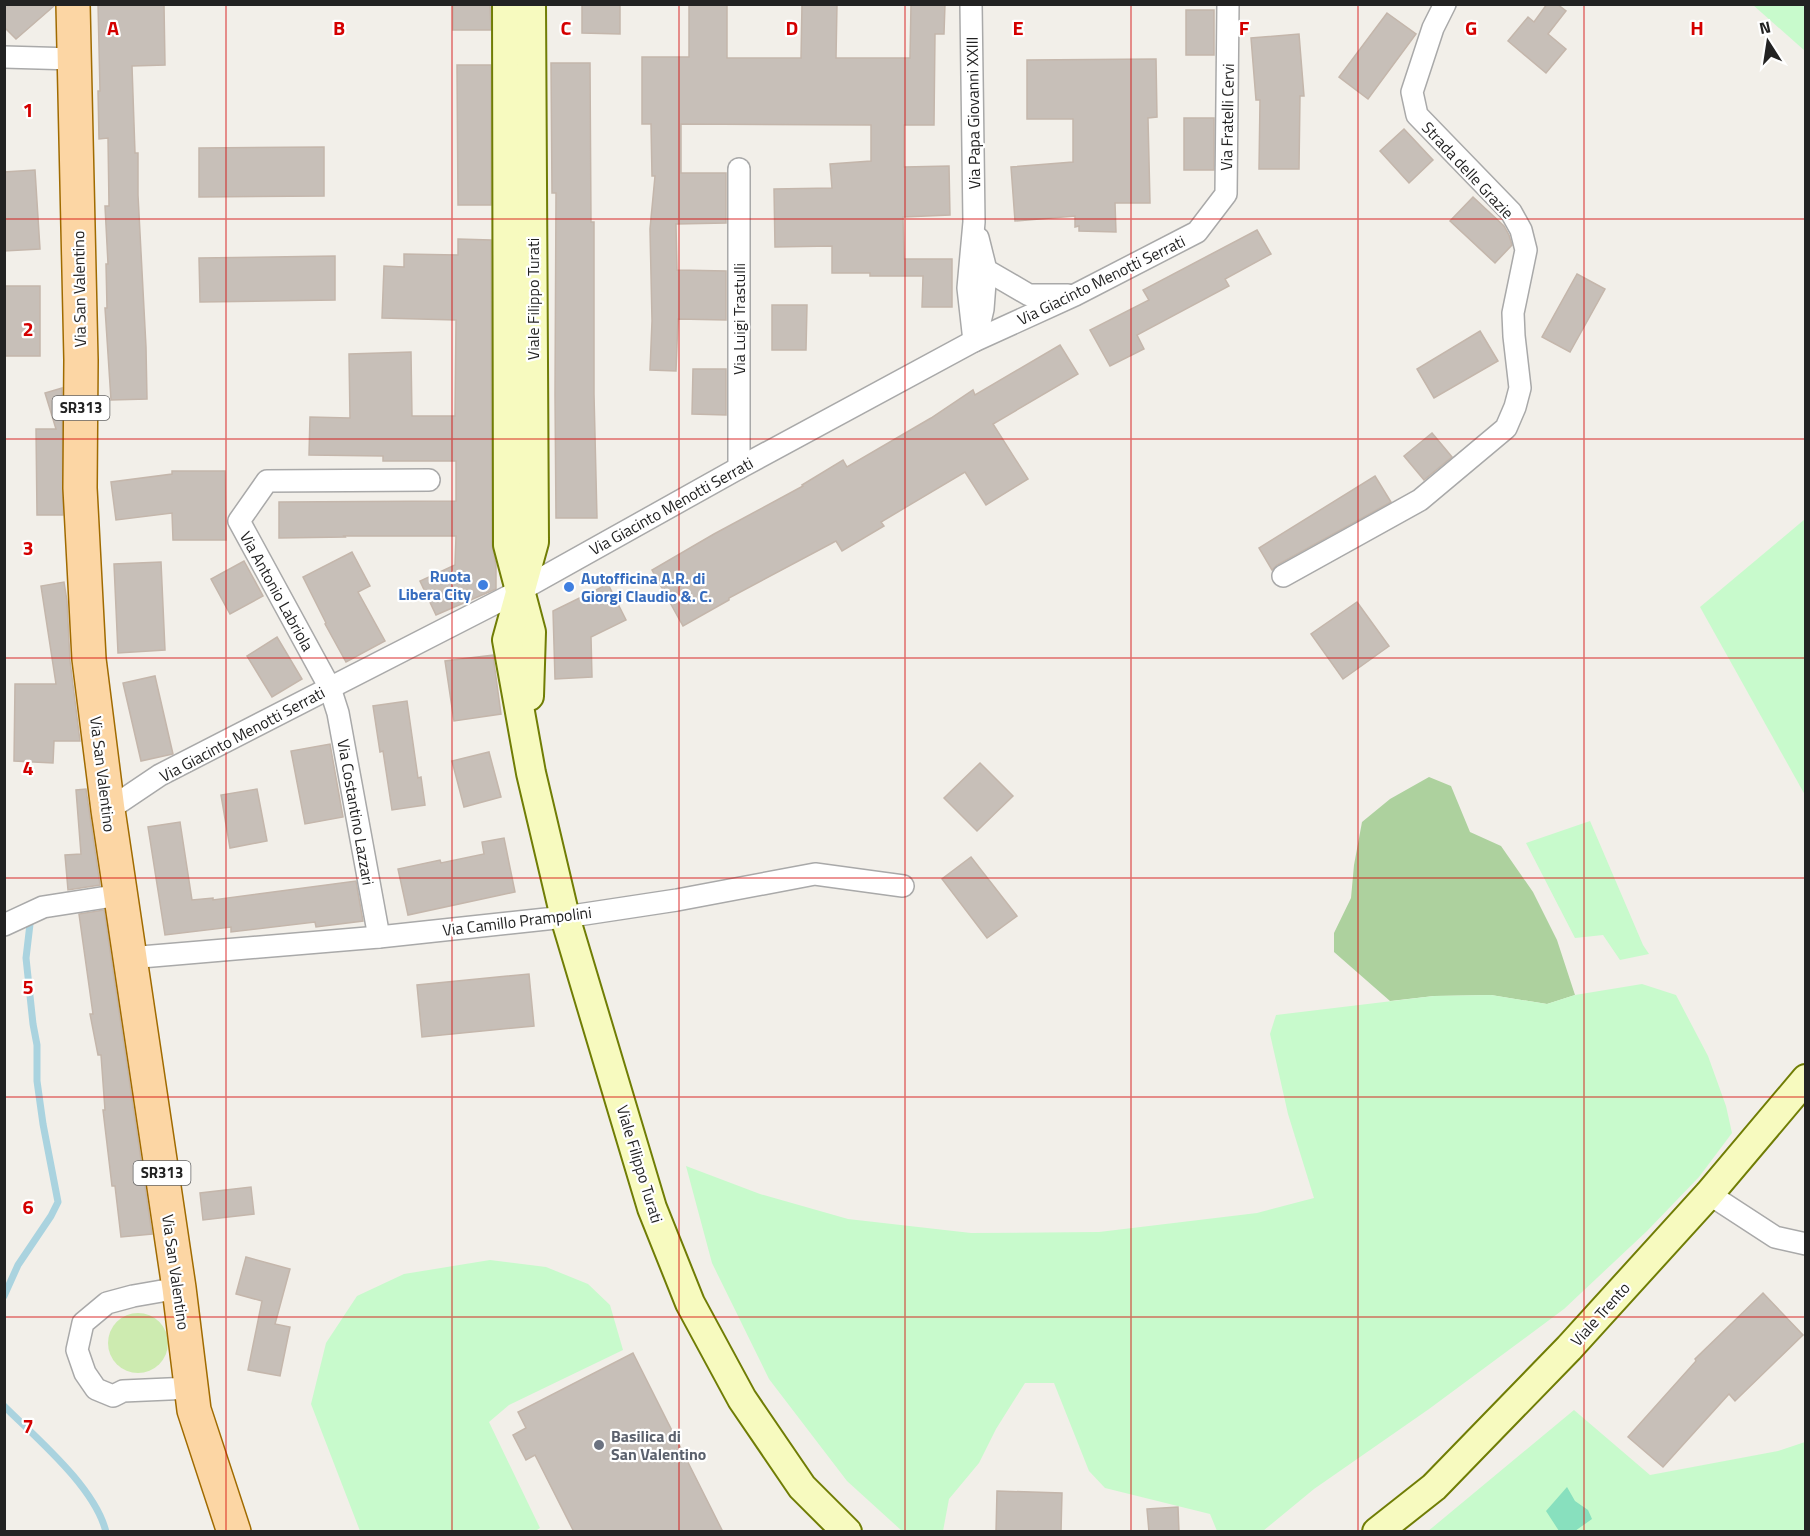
<svg xmlns="http://www.w3.org/2000/svg" width="1810" height="1536" font-family="'Titillium Web',sans-serif">
	<style>
		.grass { fill: #cdebb0 }
		.forest { fill: #add19e }
		.park { fill: #c8facc }
		.pitch { fill: #88e0be }
		.lines { fill: none; stroke-linecap: round; stroke-linejoin: round }
		.stream { stroke: #aad3df; stroke-width: 7 }
		.building { fill: #c7bfb8; stroke: #c4b6ab; stroke-width: 1.5 }
		.street-casing { stroke: #a9a9a9; stroke-width: 24 }
		.secondary-casing { stroke: #707d05; stroke-width: 32 }
		.primary-casing { stroke: #a06b00; stroke-width: 36 }
		.street { stroke: #fff; stroke-width: 21 }
		.secondary { stroke: #f7fabf; stroke-width: 28 }
		.primary { stroke: #fcd6a4; stroke-width: 33 }
		.grid { fill: none; stroke: #d40000; stroke-width: 1.5; stroke-opacity: 0.55 }
		.shop-dot { fill: #3f7fe0; stroke: #fff; stroke-width: 2 }
		.worship-dot { fill: #6b7280; stroke: #fff; stroke-width: 2 }
		.labels { text-anchor: middle; stroke-width: 4.5; stroke-linejoin: round; paint-order: stroke }
		.shield { fill: #fff; stroke: #646464; stroke-width: 1.5 }
		.shield-label { font-size: 15px; font-weight: bold; fill: #222 }
		.street-label { font-size: 16px; fill: #222; stroke: #fff }
		.shop-label { font-size: 16px; font-weight: bold; fill: #366cbe; stroke: #fff; text-anchor: end }
		.worship-label { font-size: 16px; font-weight: bold; fill: #5b616d; stroke: #fff; text-anchor: start }
		.grid-label { font-size: 20px; text-anchor: middle; font-weight: bold; fill: #d40000; stroke: #fff; stroke-width: 4.5; stroke-linejoin: round; paint-order: stroke }
	</style>
	<rect width="100%" height="100%" fill="#f2efe9"/>
	<circle class="grass" cx="138" cy="1343" r="30"/>
	<path class="forest" d="M1429,777L1451,786L1470,832L1501,846L1533,892L1557,940L1575,995L1547,1004L1491,995L1434,996L1390,1001L1334,952V933L1351,898L1354,865L1362,822L1390,799Z"/>
	<g class="park">
		<path d="M1753,5H1805V51Z"/>
		<path d="M1805,519V795L1700,607Z"/>
		<path d="M1590,821L1643,945L1649,954L1620,960L1603,935L1575,938L1526,843Z"/>
		<path d="M1642,984L1676,995L1708,1056L1726,1106L1732,1133L1699,1177L1647,1231L1564,1309L1429,1409L1314,1489L1263,1531H1217L1210,1514L1105,1488L1089,1471L1054,1383H1025L996,1429L979,1463L949,1499L943,1531H902L847,1481L769,1379L712,1263L686,1166L760,1194L848,1219L971,1233L1099,1232L1257,1213L1314,1198L1288,1114L1270,1034L1276,1015L1434,996L1491,995L1547,1004L1575,995Z"/>
		<path d="M490,1260L546,1267L588,1284L610,1305L623,1350L509,1405L489,1422L540,1528L534,1532L360,1531L311,1404L326,1343L357,1296L404,1274Z"/>
		<path d="M1574,1410L1650,1475L1778,1451L1805,1442V1531L1427,1532Z"/>
	</g>
	<path class="pitch" d="M1567,1487L1575,1501L1588,1510L1592,1519L1575,1531H1559L1546,1511Z"/>
	<g class="lines">
		<g class="stream">
			<path d="M4,1296L18,1265L51,1216L58,1202L43,1124L37,1081V1045L33,1024L26,958L30,924L24,921"/>
			<path d="M4,1406C36,1438 95,1487 106,1532"/>
		</g>
	</g>
	<g class="building">
		<path d="M4,4H54V6L16,39L4,27Z"/>
		<path d="M98,4H164L165,65L132,66L135,153H138V195L146,347L147,399L111,400L105,308H107L106,264H108L105,206H109L108,138L99,139L98,91H100Z"/>
		<path d="M453,4H490L491,30H453Z"/>
		<path d="M582,4H620V34L582,33Z"/>
		<path d="M689,4H727V58H801L802,4H837L836,58H910L911,4H945L944,34H935L934,125H904V167L949,166L950,215L903,217L904,259H952V307H922L923,276H870V273H832V246L775,247L774,189L832,188L830,164L871,161V125L681,124V173H726V223L676,224L677,270L726,271V320L678,319L676,371L650,370L652,321L650,229L655,176H652L651,124H642V57H689Z"/>
		<path d="M1547,4H1557L1566,11L1548,34L1566,49L1546,73L1508,41L1528,17L1534,22Z"/>
		<rect x="1186" y="10" width="28" height="45"/>
		<path d="M1387,13L1416,34L1368,99L1339,77Z"/>
		<path d="M1299,34L1304,96H1300L1299,169H1259L1260,100H1256L1251,38Z"/>
		<path d="M1156,59L1157,117L1148,118L1150,203H1115L1116,232L1079,231V226L1075,227V216L1015,221L1011,167L1073,162V119H1027V60Z"/>
		<path d="M551,63H590L591,222H594V394L597,518H556L555,395L556,193H552Z"/>
		<path d="M457,65H491V205H458Z"/>
		<rect x="1184" y="118" width="30" height="52"/>
		<path d="M1404,129L1433,160L1409,183L1380,151Z"/>
		<path d="M324,147V196L199,197V148Z"/>
		<path d="M35,170L40,249L4,251V172Z"/>
		<path d="M1473,197L1504,226L1509,235L1512,245L1495,263L1450,221Z"/>
		<path d="M1257,230L1271,254L1225,279L1229,286L1137,335L1144,349L1110,366L1090,330L1149,300L1143,290Z"/>
		<path d="M458,239L491,240L492,545L496,565V589L436,615L420,581L455,565L456,536H344L345,537L279,538V502L456,501V461H383V456L309,455L310,417L350,418L349,354L411,352L412,416H455L456,320L382,318L384,266L404,267V254L458,255Z"/>
		<path d="M335,256V300L200,302L199,258Z"/>
		<path d="M1577,274L1605,289L1570,352L1542,337Z"/>
		<rect x="4" y="286" width="36" height="70"/>
		<path d="M772,305H807L806,350H772Z"/>
		<path d="M1480,331L1498,361L1434,398L1417,369Z"/>
		<path d="M1060,345L1078,374L993,424L1028,479L986,505L965,472L881,522L884,526L842,551L836,541L729,598V600L683,626L652,570L714,534L803,486L802,485L843,460L847,467L931,418L973,390L975,395Z"/>
		<path d="M693,369H726V415L692,414Z"/>
		<path d="M62,388L63,515H37L36,429H56L45,393Z"/>
		<path d="M1432,433L1452,457L1424,480L1404,456Z"/>
		<path d="M172,471H225L226,540H173L172,513L116,520L111,482L172,474Z"/>
		<path d="M1375,476L1391,502L1277,565L1272,570L1259,548Z"/>
		<path d="M352,552L370,586L358,592L385,641L346,662L325,624L326,623L303,577Z"/>
		<path d="M244,561L263,596L230,614L211,579Z"/>
		<path d="M161,562L165,650L118,653L114,564Z"/>
		<path d="M64,582L67,601L70,661L80,741H54L53,763L14,761L15,684H56L41,586Z"/>
		<path d="M608,584L626,620L591,637L592,677L555,679L553,611Z"/>
		<path d="M1357,602L1389,646L1343,679L1311,634Z"/>
		<path d="M277,637L302,679L272,697L247,656Z"/>
		<path d="M493,655L501,714L454,721L445,661Z"/>
		<path d="M155,676L173,754L141,761L123,683Z"/>
		<path d="M407,701L418,778L421,777L425,805L392,810L383,751L380,752L373,706Z"/>
		<path d="M330,744L343,817L305,824L291,751Z"/>
		<path d="M489,752L501,797L464,807L452,761Z"/>
		<path d="M980,763L1013,796L977,831L944,798Z"/>
		<path d="M86,789L100,885L68,890L65,855L81,854L76,790Z"/>
		<path d="M257,789L267,841L230,848L221,795Z"/>
		<path d="M180,822L192,900L213,898V900L356,881L363,921L316,927L315,922L231,932V927L165,935L148,827Z"/>
		<path d="M504,838L515,892L408,915L398,869L440,860L441,863L484,854L482,842Z"/>
		<path d="M971,857L1017,916L987,938L942,879Z"/>
		<path d="M104,910L152,1234L121,1237L115,1186H112L103,1110H105L101,1055H98L90,1014H93L79,914Z"/>
		<path d="M529,974L534,1026L422,1037L417,985Z"/>
		<path d="M251,1187L254,1214L203,1220L200,1193Z"/>
		<path d="M246,1257L290,1269L275,1324L290,1327L280,1376L248,1370L262,1301L236,1294Z"/>
		<path d="M1763,1293L1803,1335L1735,1401L1729,1394L1663,1467L1628,1437L1696,1361L1695,1359Z"/>
		<path d="M633,1353L723,1532H574L535,1455L526,1460L513,1435L526,1428L518,1412Z"/>
		<path d="M997,1491L1062,1493L1061,1532H996Z"/>
		<path d="M1178,1507L1179,1532H1149L1147,1509Z"/>
	</g>
	<g class="lines">
		<g class="street-casing">
			<g id="street">
				<path d="M971,4L974,222L968,288L974,341"/>
				<path d="M4,57L74,59"/>
				<path d="M739,169V468"/>
				<path d="M978,238L986,270L1029,295H1068"/>
				<path d="M979,326L983,309L986,270"/>
				<path d="M1283,576L1420,500L1506,428L1515,407L1520,388L1514,336L1513,313L1526,250L1521,230L1511,212L1417,115L1412,92L1433,28L1445,4"/>
				<path d="M108,810L160,775L519,591L739,468L974,341L1075,295L1197,232L1226,194L1228,4"/>
				<path d="M4,925L43,907L120,895"/>
				<path d="M379,937L338,713L330,688L239,521L267,481L429,480"/>
				<path d="M129,958L379,937L565,917L677,900L815,874L903,886"/>
				<path d="M1709,1194L1775,1237L1806,1244"/>
				<path d="M179,1288L133,1296L107,1303L83,1323L77,1350L85,1373L96,1389L113,1396L123,1391L191,1388"/>
			</g>
		</g>
		<g class="secondary-casing">
			<g id="secondary">
				<path d="M507,4L508,545L531,632L529,696"/>
				<path d="M531,4L534,542L507,640L531,773L565,917L652,1208L690,1303L742,1399L802,1487L847,1532"/>
				<path d="M1377,1532L1434,1487L1569,1348L1709,1194L1806,1079"/>
			</g>
		</g>
		<g class="primary-casing">
			<path id="primary" d="M73,4L81,360L80,488L89,659L108,810L179,1288L194,1410L234,1532"/>
		</g>
		<use href="#street" class="street"/>
		<use href="#secondary" class="secondary"/>
		<use href="#primary" class="primary"/>
	</g>
	<path class="grid" d="M226,4V1532M452,4V1532M679,4V1532M905,4V1532M1131,4V1532M1358,4V1532M1584,4V1532M4,219H1806M4,439H1806M4,658H1806M4,878H1806M4,1097H1806M4,1317H1806"/>
	<g class="shop-dot">
		<circle cx="483" cy="585" r="6"/>
		<circle cx="569" cy="587" r="6"/>
	</g>
	<circle class="worship-dot" cx="599" cy="1445" r="6"/>
	<g class="labels">
		<g class="shield">
			<rect x="52.5" y="396" width="57" height="24" rx="4.5"/>
			<rect x="133.5" y="1161" width="57" height="24" rx="4.5"/>
		</g>
		<g class="shield-label">
			<text x="81" y="413">SR313</text>
			<text x="162" y="1178">SR313</text>
		</g>
		<g class="street-label">
			<text transform="translate(973 113) rotate(-91)" y="6">Via Papa Giovanni XXIII</text>
			<text transform="translate(1227 117) rotate(-89)" y="6">Via Fratelli Cervi</text>
			<text transform="translate(1468 170) rotate(47)" y="6">Strada delle Grazie</text>
			<text transform="translate(1101 280) rotate(-26)" y="6">Via Giacinto Menotti Serrati</text>
			<text transform="translate(79 289) rotate(-91)" y="6">Via San Valentino</text>
			<text transform="translate(533 299) rotate(-90)" y="6">Viale Filippo Turati</text>
			<text transform="translate(739 319) rotate(-90)" y="6">Via Luigi Trastulli</text>
			<text transform="translate(671 506) rotate(-29)" y="6">Via Giacinto Menotti Serrati</text>
			<text transform="translate(277 591) rotate(61)" y="6">Via Antonio Labriola</text>
			<text transform="translate(242 734) rotate(-28)" y="6">Via Giacinto Menotti Serrati</text>
			<text transform="translate(103 774) rotate(83)" y="6">Via San Valentino</text>
			<text transform="translate(356 812) rotate(80)" y="6">Via Costantino Lazzari</text>
			<text transform="translate(517 921) rotate(-7)" y="6">Via Camillo Prampolini</text>
			<text transform="translate(640 1164) rotate(73)" y="6">Viale Filippo Turati</text>
			<text transform="translate(176 1272) rotate(82)" y="6">Via San Valentino</text>
			<text transform="translate(1600 1314) rotate(-48)" y="6">Viale Trento</text>
		</g>
		<g class="shop-label">
			<text x="471" y="582">Ruota<tspan x="471" dy="18">Libera City</tspan></text>
			<text x="581" y="584" text-anchor="start">Autofficina A.R. di<tspan x="581" dy="18">Giorgi Claudio &amp;. C.</tspan></text>
		</g>
		<g class="worship-label">
			<text x="611" y="1442">Basilica di<tspan x="611" dy="18">San Valentino</tspan></text>
		</g>
	</g>
	<g class="grid-label">
		<text x="113" y="35">A</text>
		<text x="339" y="35">B</text>
		<text x="566" y="35">C</text>
		<text x="792" y="35">D</text>
		<text x="1018" y="35">E</text>
		<text x="1244" y="35">F</text>
		<text x="1471" y="35">G</text>
		<text x="1697" y="35">H</text>
		<text x="28" y="117">1</text>
		<text x="28" y="336">2</text>
		<text x="28" y="555">3</text>
		<text x="28" y="775">4</text>
		<text x="28" y="994">5</text>
		<text x="28" y="1214">6</text>
		<text x="28" y="1433">7</text>
	</g>
	<rect width="1810" height="1536" fill="none" stroke="#222222" stroke-width="12"/>
	<g transform="translate(1768 42) rotate(348)" stroke="#ffffff" stroke-width="4.5" paint-order="stroke">
	<path d="M0-4.5L10 22L0 15L-10 22Z" fill="#222222"/>
	<text y="-9" font-size="16" font-weight="bold" text-anchor="middle" fill="#222222">N</text>
	</g>
</svg>
